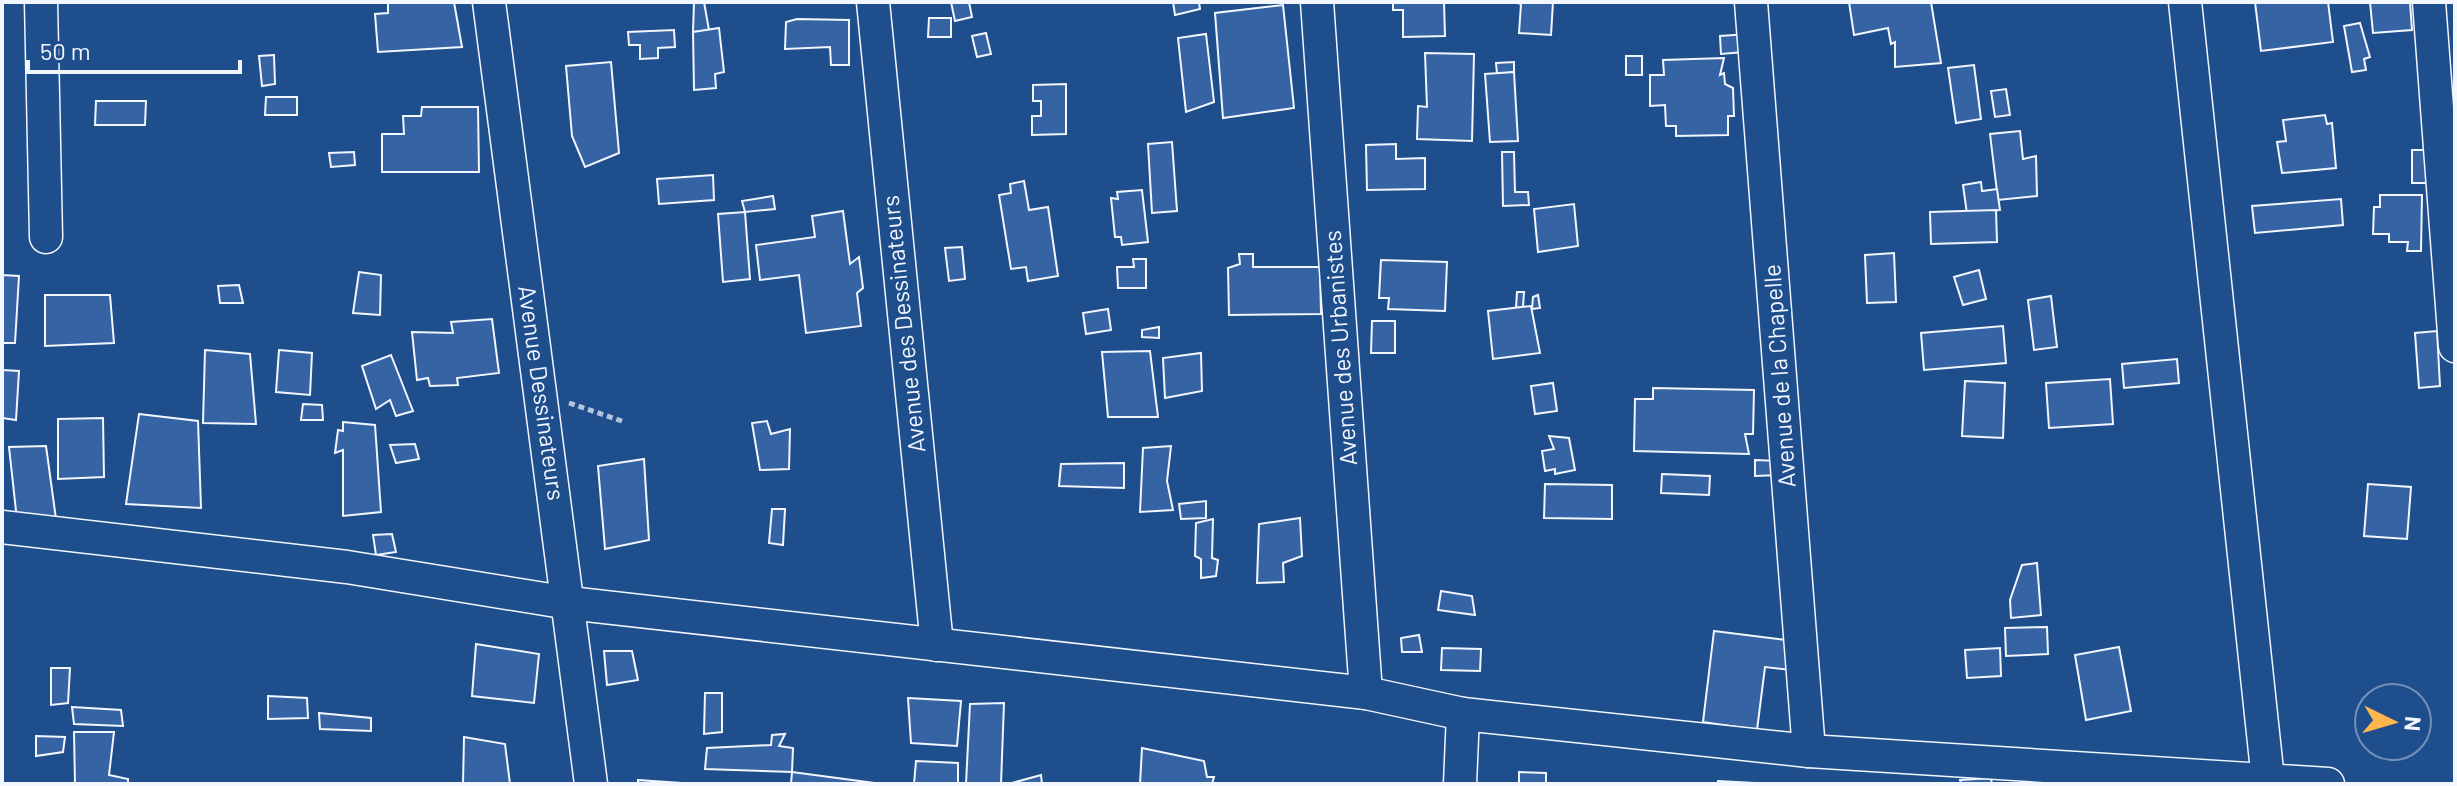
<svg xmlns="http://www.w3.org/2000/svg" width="2457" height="786" font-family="Barlow,sans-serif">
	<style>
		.building { fill: #3563a3; stroke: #f2f6ff; stroke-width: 2 }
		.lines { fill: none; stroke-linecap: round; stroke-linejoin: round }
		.minor-casing { stroke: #f2f6ff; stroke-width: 35 }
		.path { stroke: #b3c4dc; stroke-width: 5; stroke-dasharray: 6 4; stroke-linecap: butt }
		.minor { stroke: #1f4e8c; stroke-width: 32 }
		.labels { text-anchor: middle; stroke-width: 6; stroke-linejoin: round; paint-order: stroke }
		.street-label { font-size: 24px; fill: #f2f6ff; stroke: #1f4e8c }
	</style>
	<rect width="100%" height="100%" fill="#1f4e8c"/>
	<g class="building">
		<path d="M388,2H454L462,47L378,52L375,14L388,13Z"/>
		<path d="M694,2H704L709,30L693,32Z"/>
		<path d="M951,2H969L972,17L955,21Z"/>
		<path d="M1173,2H1199L1200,9L1175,15Z"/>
		<path d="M1393,2H1444L1445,36L1403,37V10H1393Z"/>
		<path d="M1553,2L1551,35L1519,33L1521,4L1514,2Z"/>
		<path d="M1849,2H1931L1941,63L1895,67V42L1891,44L1888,28L1854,35Z"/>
		<path d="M2255,2H2328L2333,42L2261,51Z"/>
		<path d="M2370,2H2410L2412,30L2373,33Z"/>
		<path d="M1283,5L1294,108L1223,118L1215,13Z"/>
		<path d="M929,18H951V37H928Z"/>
		<path d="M797,19L849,20V65H831L830,47L785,49L786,22Z"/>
		<path d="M2360,23L2370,57L2364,59L2366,70L2352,72L2344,26Z"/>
		<path d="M719,28L724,72L715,74L716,88L694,90L693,32Z"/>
		<path d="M674,30L675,47L658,48V58L640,59V45H629L628,32Z"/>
		<path d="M986,33L991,54L977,57L972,36Z"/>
		<path d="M1206,34L1214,102L1186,112L1178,38Z"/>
		<path d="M1748,34L1744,52L1721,54L1720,36Z"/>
		<path d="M1425,53L1474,54L1472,141L1417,139L1418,106L1427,107Z"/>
		<path d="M274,55L275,84L262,86L259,56Z"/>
		<rect x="1626" y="56" width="16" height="19"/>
		<path d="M1724,58L1720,75L1724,73L1725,84L1733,88L1734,116H1728V135L1676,136V126H1666L1665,105L1650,106V75H1664L1663,60Z"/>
		<path d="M611,62L619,153L585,167L572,136L566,66Z"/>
		<path d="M1514,62V72L1497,74L1496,63Z"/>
		<path d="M1974,65L1981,119L1956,123L1948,68Z"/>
		<path d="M1514,72L1518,141L1490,142L1485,74Z"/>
		<path d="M1066,84V134L1032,135V116H1041V101H1033V85Z"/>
		<path d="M2006,89L2010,115L1995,117L1991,91Z"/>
		<path d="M266,97H297V115H265Z"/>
		<path d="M96,101H146L145,125H95Z"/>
		<path d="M422,107H478L479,172H382V134H404L403,116H421Z"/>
		<path d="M2325,115L2327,124L2332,123L2336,168L2282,173L2277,142L2286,141L2283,120Z"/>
		<path d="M2020,131L2023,159L2036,156L2037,196L1998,200L1990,134Z"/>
		<path d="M1172,142L1177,211L1152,213L1148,144Z"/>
		<path d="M1396,144V159L1425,158V189L1367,190L1366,145Z"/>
		<rect x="2412" y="150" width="19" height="33"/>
		<path d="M354,152L355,165L331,167L329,153Z"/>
		<path d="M1502,152H1514L1515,192H1528L1529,205L1503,206Z"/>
		<path d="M713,175L714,200L659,204L657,179Z"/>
		<path d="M1024,181L1029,210L1048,207L1058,276L1028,281L1026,267L1011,269L999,195L1011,193L1010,184Z"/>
		<path d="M1981,182L1982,191L1997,189L2000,210L1967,214L1963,185Z"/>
		<path d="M1142,190L1148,242L1122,245L1121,237H1115L1111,198L1118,199L1117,192Z"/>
		<path d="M2380,195H2422L2421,251H2407L2408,242H2389V234H2373L2374,207H2380Z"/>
		<path d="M773,196L775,209L745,212L742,201Z"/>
		<path d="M2341,199L2343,225L2255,233L2252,206Z"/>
		<path d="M1574,204L1578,246L1538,252L1534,209Z"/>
		<path d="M1996,210L1997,242L1931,244L1930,212Z"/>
		<path d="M843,211L850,264L859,257L863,288L857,293L861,326L806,333L799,275L760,280L756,245L815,237L812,216Z"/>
		<path d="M745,212L750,279L723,282L718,214Z"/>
		<path d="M962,247L965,279L949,281L945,248Z"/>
		<path d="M1894,253L1896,302L1867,303L1865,255Z"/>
		<path d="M1239,254H1253V267H1320L1321,314L1229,315L1228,268L1240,264Z"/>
		<path d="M1133,259H1146V288H1118L1117,267H1134Z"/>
		<path d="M1381,260L1447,262L1445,311L1388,309L1389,298H1379Z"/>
		<path d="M1979,270L1986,299L1963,305L1954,277Z"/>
		<path d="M359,272L381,275L380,315L353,313Z"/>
		<path d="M2,275L19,276L15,343H2Z"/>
		<path d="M239,285L243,303H220L218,286Z"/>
		<path d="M1517,292H1524L1523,307L1516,308Z"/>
		<path d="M45,295H110L114,343L45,346Z"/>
		<path d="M1538,295L1540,308L1532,309L1533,297Z"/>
		<path d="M2051,296L2057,347L2034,350L2028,300Z"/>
		<path d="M1531,306L1540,353L1493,359L1488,311Z"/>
		<path d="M1108,309L1111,330L1086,334L1083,313Z"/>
		<path d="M492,319L499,373L457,378L458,385L430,386L428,378L417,380L412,332L453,333L451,322Z"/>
		<path d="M1372,321H1395V353H1371Z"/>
		<path d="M2003,326L2006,363L1924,370L1921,333Z"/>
		<path d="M1159,327V338L1142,337V330Z"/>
		<path d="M2437,331L2440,386L2419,388L2415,333Z"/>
		<path d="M205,350L250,354L256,424L203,423Z"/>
		<path d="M279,350L312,353L310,395L276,392Z"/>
		<path d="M1150,351L1158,417H1108L1102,352Z"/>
		<path d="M1201,353L1202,391L1165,398L1163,358Z"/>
		<path d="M391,355L413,411L396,416L390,400L376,409L362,366Z"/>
		<path d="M2177,359L2179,383L2124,388L2122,364Z"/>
		<path d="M2,370L19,371L16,420L2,418Z"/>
		<path d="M2110,379L2113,424L2049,428L2046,383Z"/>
		<path d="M1965,381L2005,383L2003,438L1962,436Z"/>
		<path d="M1553,383L1557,411L1535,414L1531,386Z"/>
		<path d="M1653,388L1754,390L1753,434H1745L1749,454L1634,451L1635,399H1653Z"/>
		<path d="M303,404L322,405L323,420H301Z"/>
		<path d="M139,414L198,421L201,508L126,504Z"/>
		<path d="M103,418L104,477L58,479V419Z"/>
		<path d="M767,421L771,434L790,429L789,469L760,470L752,423Z"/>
		<path d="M343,422L375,425L381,512L343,516V450L335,453L338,430L343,431Z"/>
		<path d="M1549,436L1569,438L1575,470L1555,474V469L1545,471L1542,451L1554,449Z"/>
		<path d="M415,444L419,459L396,463L390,445Z"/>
		<path d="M46,446L56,519L17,520L9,447Z"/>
		<path d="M1171,446L1167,481L1173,510L1140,512L1143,448Z"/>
		<path d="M644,459L649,540L605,549L598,466Z"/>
		<path d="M1755,460L1783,461L1782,475L1755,476Z"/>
		<path d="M1124,463V488L1059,486L1061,464Z"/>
		<path d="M1662,474L1710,476L1709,495L1661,493Z"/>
		<path d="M1545,484L1612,485V519L1544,518Z"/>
		<path d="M2368,484L2411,487L2407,539L2364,536Z"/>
		<path d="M1206,501V518L1181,519L1179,504Z"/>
		<path d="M772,509H785L783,545L769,543Z"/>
		<path d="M1300,518L1302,556L1283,563L1284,582L1257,583L1259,524Z"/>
		<path d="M1213,519L1212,558L1218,560L1216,576L1201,578V559L1195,556L1196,523Z"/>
		<path d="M392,534L396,552L376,555L373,535Z"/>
		<path d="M2037,563L2041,615L2011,618L2010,600L2022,565Z"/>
		<path d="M1441,591L1472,596L1475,615L1438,610Z"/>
		<path d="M2047,627L2048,654L2006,656L2005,628Z"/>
		<path d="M1714,631L1793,641L1790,670L1765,667L1757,730L1703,722Z"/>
		<path d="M1419,635L1422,652H1402L1401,638Z"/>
		<path d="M476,644L539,654L534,703L472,696Z"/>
		<path d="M2119,647L2131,711L2086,720L2075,655Z"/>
		<path d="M1442,648L1481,649L1480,671L1441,670Z"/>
		<path d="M2000,648L2001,676L1967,678L1965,650Z"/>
		<path d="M604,651H632L638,680L607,685Z"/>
		<path d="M51,668H70L68,703L51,705Z"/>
		<path d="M705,693H722V732L704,734Z"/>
		<path d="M268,696L307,698L308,718L268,719Z"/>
		<path d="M908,698L961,701L957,746L911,743Z"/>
		<path d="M1004,703L1001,784H966L970,704Z"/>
		<path d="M72,707L121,710L123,726L74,724Z"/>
		<path d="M319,713L371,718V731L320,729Z"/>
		<path d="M74,732H114L109,775L128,779V784H75Z"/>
		<path d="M785,734L779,746L793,748L792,772L705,769L707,748L771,745L772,735Z"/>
		<path d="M36,736L65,737L63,752L36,756Z"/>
		<path d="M464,737L505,744L510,784H463Z"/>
		<path d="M1142,748L1204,761L1207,777H1214L1212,784H1140Z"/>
		<path d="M916,761L958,763V784H914Z"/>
		<path d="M792,772L882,784H791Z"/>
		<path d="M1519,772L1546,773V784H1519Z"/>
		<path d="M1041,775L1042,784H1012V783Z"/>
		<path d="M1991,778L1992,784H1961L1960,780Z"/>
		<path d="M638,780L697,784H638Z"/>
		<path d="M1718,781L1755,783L1718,784Z"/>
	</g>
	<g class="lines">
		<g class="minor-casing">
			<g id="minor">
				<path d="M41,2L46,237"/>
				<path d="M489,2L591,784"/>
				<path d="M873,2L937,645"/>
				<path d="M1317,2L1366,693"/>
				<path d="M1751,2L1809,751"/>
				<path d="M2185,2L2268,780"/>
				<path d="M2429,2L2455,346"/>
				<path d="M2,527L347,567L569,603L1366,693L1463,714L1809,751L2328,784"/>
				<path d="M1460,784L1463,714"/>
			</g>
		</g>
		<path class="path" d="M569,403L625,422"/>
		<use href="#minor" class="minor"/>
	</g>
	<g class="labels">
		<g class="street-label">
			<text transform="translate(904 324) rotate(-96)" y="8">Avenue des Dessinateurs</text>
			<text transform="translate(1341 348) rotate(-94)" y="8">Avenue des Urbanistes</text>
			<text transform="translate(1780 376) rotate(-94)" y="8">Avenue de la Chapelle</text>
			<text transform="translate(541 393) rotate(82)" y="8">Avenue Dessinateurs</text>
		</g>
	</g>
	<rect width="2457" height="786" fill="none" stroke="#f2f6ff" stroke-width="8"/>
	<g transform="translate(2393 722) rotate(95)"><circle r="38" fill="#1f4e8c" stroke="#7391ba" stroke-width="2"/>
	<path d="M0-6L14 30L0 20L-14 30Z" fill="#ffb74d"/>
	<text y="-12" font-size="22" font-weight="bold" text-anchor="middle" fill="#f2f6ff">N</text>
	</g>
	<path d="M28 60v12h212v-12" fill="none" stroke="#f2f6ff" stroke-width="4"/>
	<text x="40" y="60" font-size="24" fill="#f2f6ff" stroke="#1f4e8c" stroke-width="6" paint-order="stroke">50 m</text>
</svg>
